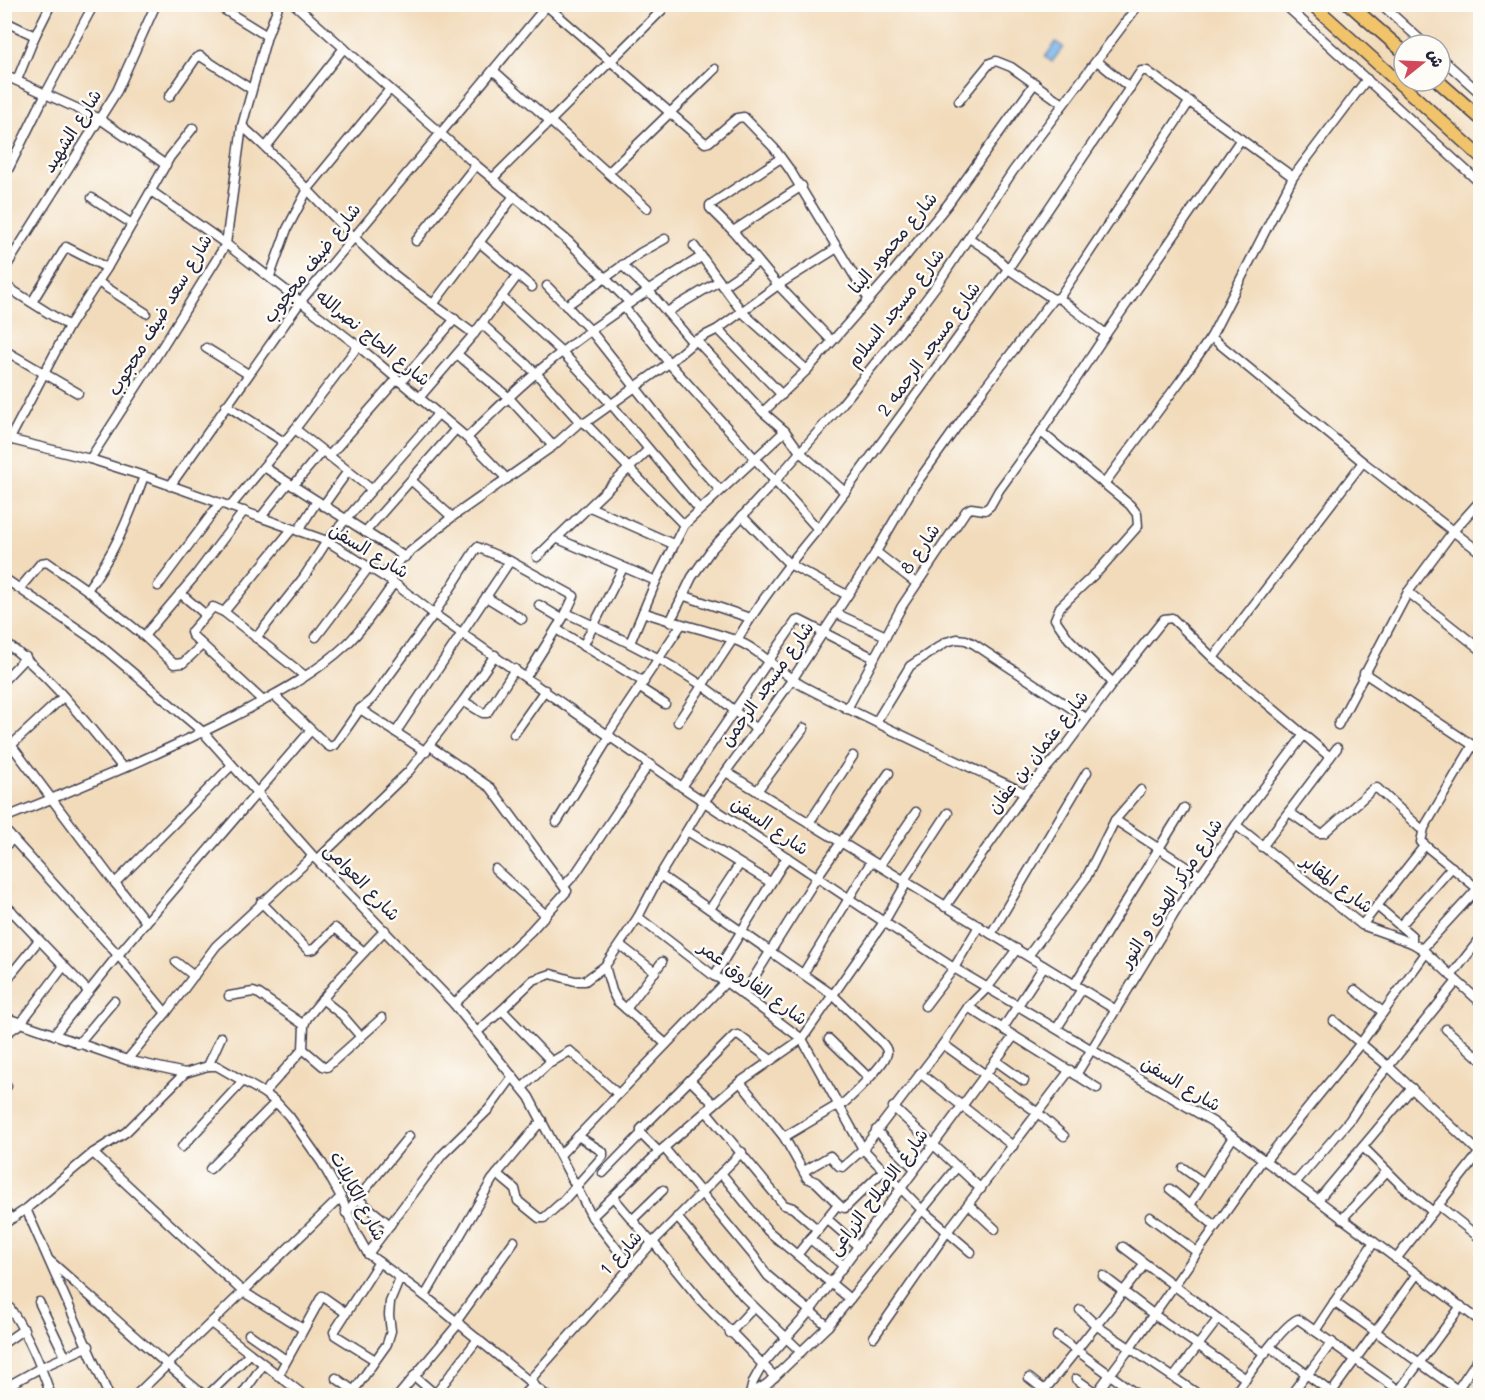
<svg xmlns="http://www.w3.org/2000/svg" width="1485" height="1400" font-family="Mali,'Playpen Sans Arabic',sans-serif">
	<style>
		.water { fill: #7ab5eb; stroke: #4e6c93; stroke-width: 1.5 }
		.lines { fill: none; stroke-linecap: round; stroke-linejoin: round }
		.minor-casing { stroke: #413e4e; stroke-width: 11 }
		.highway-casing { stroke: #413e4e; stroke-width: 15 }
		.minor { stroke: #fff; stroke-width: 8 }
		.highway { stroke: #f1c36a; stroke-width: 12 }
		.labels { text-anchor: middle; stroke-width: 5; stroke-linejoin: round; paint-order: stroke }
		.street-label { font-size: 18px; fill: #22223b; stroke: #fdfcf7 }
	</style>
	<rect width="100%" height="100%" fill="#fdfcf7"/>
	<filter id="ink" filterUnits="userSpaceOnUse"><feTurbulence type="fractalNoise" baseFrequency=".0167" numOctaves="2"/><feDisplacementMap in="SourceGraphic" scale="12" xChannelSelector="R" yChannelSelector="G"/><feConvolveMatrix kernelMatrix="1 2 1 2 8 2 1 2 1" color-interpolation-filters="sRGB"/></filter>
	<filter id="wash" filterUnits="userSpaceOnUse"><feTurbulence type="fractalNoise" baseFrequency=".008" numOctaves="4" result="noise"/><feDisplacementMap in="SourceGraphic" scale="24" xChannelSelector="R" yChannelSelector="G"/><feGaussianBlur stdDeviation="1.35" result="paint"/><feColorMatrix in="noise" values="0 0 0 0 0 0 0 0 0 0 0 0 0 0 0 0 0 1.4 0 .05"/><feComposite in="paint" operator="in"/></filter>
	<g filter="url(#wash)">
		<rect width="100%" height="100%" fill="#f2dbbb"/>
		<path class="water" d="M1056,42L1063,47L1052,62L1045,57Z"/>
	</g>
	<g filter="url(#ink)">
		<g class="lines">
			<g class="minor-casing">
				<g id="minor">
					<path d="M215,4L267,36"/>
					<path d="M294,4L476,165L568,241L630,303"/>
					<path d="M1284,4L1480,183"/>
					<path d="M1381,4L1426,45"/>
					<path d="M547,6L705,143L709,142L737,118L744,117L774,148L790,170L869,300"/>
					<path d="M4,21L35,36"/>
					<path d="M1440,57L1480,93"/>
					<path d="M1097,61L1130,88"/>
					<path d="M493,70L647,208"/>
					<path d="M4,75L100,119L166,165"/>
					<path d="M17,80L35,36L51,4"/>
					<path d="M169,97L196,58L200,56L251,89"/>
					<path d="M959,101L990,63L996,61L1011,67L1063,104"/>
					<path d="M242,126C294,171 337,225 390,271C416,293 446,313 474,334"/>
					<path d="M266,147L344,48"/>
					<path d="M781,158L710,205V208L733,231L778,285L831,340"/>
					<path d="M608,173L715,69"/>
					<path d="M4,178L46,93L94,4"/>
					<path d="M493,178L662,10"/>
					<path d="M151,191L226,244L358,346L467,438L507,479"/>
					<path d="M92,198L132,224"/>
					<path d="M733,231L802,186"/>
					<path d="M969,238L992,253L1008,269L1053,299L1059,298L1106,334"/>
					<path d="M416,241L476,165"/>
					<path d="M479,242L532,287"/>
					<path d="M694,246L742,312L807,370"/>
					<path d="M622,265L648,290L693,343"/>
					<path d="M4,270L117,91L156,4"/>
					<path d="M270,276L287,229L308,189L390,89"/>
					<path d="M98,282L146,313"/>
					<path d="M4,285L69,326"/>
					<path d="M547,286L591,331L695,463L720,490"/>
					<path d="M723,286L758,262"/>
					<path d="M502,297L562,352L611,404L699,509"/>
					<path d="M1059,298L1190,101"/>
					<path d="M32,302L66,247L107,268"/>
					<path d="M434,303L514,196"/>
					<path d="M566,306L640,253L665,239"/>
					<path d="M624,307L669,363L818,529"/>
					<path d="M667,312L719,281"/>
					<path d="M482,324L536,373L580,422"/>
					<path d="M718,329L782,395"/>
					<path d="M1211,337L1363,462L1480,552"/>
					<path d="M696,340L763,412L785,431L800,452L845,492"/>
					<path d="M206,348L248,374"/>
					<path d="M4,350L78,393"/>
					<path d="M457,354L508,397L553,446"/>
					<path d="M401,382L455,319"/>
					<path d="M419,398L474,334L518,275"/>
					<path d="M226,405L284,442"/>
					<path d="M763,412L807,370L893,272L948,204L1035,83"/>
					<path d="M585,423L684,525"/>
					<path d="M295,429L371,489"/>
					<path d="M1041,432L1130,505L1137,514L1138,526L1099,570L1060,607L1055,619L1069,639L1113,683"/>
					<path d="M4,438L90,459L144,476L327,541L394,583L434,614L682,787L884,922L954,968L1213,1122L1480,1321"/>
					<path d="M467,438C489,416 511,394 535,374C586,330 644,293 701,257"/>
					<path d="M4,450L69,326L107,268L170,157L193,128"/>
					<path d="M329,456L397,379"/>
					<path d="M90,459L159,352L226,244L242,126L267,36L279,4"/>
					<path d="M264,467L405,557"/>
					<path d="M412,481L452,517"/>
					<path d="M1104,484L1181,380L1211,337L1293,177L1367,79"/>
					<path d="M170,486L301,301L548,4"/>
					<path d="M293,486L322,451"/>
					<path d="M323,506L348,471"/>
					<path d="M230,507L295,429L358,346"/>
					<path d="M590,507L673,544"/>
					<path d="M742,516L789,564L847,595"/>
					<path d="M261,517L288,483"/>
					<path d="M298,531L317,501"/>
					<path d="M365,532L456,429"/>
					<path d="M556,538L656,581"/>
					<path d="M876,552L916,583"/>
					<path d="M537,557L648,450"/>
					<path d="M382,575L452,517L553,446L580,422L585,423L669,363L696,340L718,329L778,285L837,248"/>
					<path d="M4,578L94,640L203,732L313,856L454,1004L529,1097L592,1217L631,1267"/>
					<path d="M158,586L220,503"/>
					<path d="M20,588L41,563L47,562L87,590L144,636L174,664L183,663L202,645"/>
					<path d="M87,590C115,552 128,520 144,476"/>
					<path d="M1408,592L1480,649"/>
					<path d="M180,593L206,615L191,632L192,635L263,701"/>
					<path d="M682,595L750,618"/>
					<path d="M486,597L522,619"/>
					<path d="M539,605L562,619"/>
					<path d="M224,612L292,529"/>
					<path d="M643,612C673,623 705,629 735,640C760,649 779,673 803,686C876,724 951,758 1025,793"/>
					<path d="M566,613C612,634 658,656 700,684C720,697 739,715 757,730"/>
					<path d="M835,613L886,636"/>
					<path d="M206,615L213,607L224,612L305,676"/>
					<path d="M670,622L692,577L711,550L775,481L843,403L921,306L939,282L1013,171L1139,4"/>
					<path d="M556,629L644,682"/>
					<path d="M144,636L195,576L244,511"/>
					<path d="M316,637L369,567"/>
					<path d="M256,638L304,577L327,541L438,414"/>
					<path d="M737,640C760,601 789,564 818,529L1008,269L1141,71H1147L1293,177"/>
					<path d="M4,642C51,675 87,724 123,768"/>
					<path d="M630,643L656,581L684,525L785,431"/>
					<path d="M583,646L623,568"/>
					<path d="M1213,658L1363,462"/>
					<path d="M1364,673L1480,750"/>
					<path d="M4,680L26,657"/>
					<path d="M640,688L665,704"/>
					<path d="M274,695L327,745L330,747L335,745L360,709L372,699L434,614L477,547L510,561L574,596L566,613L526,677"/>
					<path d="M463,701L483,713H487L515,669"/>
					<path d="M360,709L426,752"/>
					<path d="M847,709L902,606L966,511L971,508L985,510L990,506L999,490L1041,432L1106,334L1241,139"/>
					<path d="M678,722L733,639"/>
					<path d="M876,722L910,666L946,642L957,639L966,640L974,644L1086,718"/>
					<path d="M1338,725L1408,592L1454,530L1480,501"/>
					<path d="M396,732L510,561"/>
					<path d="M514,734L545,690"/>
					<path d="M608,734L681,625"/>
					<path d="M12,746L111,878L146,922"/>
					<path d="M430,746L491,788L567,891L531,931L454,1004"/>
					<path d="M4,752L63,697"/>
					<path d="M726,772L1116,1010"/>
					<path d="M682,787L796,621L799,620L874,658"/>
					<path d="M757,791L804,728"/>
					<path d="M1289,812L1319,833H1324L1373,789L1377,788L1420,828H1424L1473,745"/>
					<path d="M4,818C82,787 160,754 235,716C274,695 314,675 346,645C365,627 379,604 394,583"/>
					<path d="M1115,820L1201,876"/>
					<path d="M557,822L610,736"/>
					<path d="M809,823L853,756"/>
					<path d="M1236,825L1362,925L1412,943L1422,949L1480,1002"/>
					<path d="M1424,828L1421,842L1478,889"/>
					<path d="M4,829L118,955L166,1013"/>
					<path d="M687,831L770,882"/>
					<path d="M4,847L13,839"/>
					<path d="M1262,847L1337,748"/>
					<path d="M317,860L409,771L463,701L495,655"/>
					<path d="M880,865L916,812"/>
					<path d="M495,869L546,915"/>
					<path d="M660,875L833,995L883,1044C885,1047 887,1048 887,1053C886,1064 849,1099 839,1107"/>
					<path d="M904,880L948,813"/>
					<path d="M115,883L232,765"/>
					<path d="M564,886L576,873L649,764"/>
					<path d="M261,902L308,950L314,949L335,928L364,952"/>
					<path d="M4,903L88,991"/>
					<path d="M1377,906L1412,936V943"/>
					<path d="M945,907L1025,793L1066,746L1113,683L1164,619L1172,618L1213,658L1330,757"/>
					<path d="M710,909L739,865"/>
					<path d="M638,917L714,976L726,982L802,1039L863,1149L922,1210L971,1252"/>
					<path d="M4,920L12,911"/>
					<path d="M1362,925L1425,845"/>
					<path d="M1401,925L1452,867"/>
					<path d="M991,934L1087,772"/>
					<path d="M620,945L655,972"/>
					<path d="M1422,949L1480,886"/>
					<path d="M1028,956L1086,878L1115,820L1141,790"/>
					<path d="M176,962L194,976"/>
					<path d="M605,966L612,991L617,1001L666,1044"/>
					<path d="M803,974L871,862"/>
					<path d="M714,976L787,857"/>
					<path d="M1451,976L1480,939"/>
					<path d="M4,983L39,940"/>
					<path d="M1074,985L1184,808"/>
					<path d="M1355,990L1383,1012"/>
					<path d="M743,995L817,877L889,773"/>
					<path d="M229,996L253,992L259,994L304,1025"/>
					<path d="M322,999L342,1015L361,1037"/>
					<path d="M925,1006L954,968L979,926"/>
					<path d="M968,1007L1097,1088"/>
					<path d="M626,1009L662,962"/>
					<path d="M502,1010L552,1062"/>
					<path d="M4,1017L127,1060L185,1073L208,1066H217L264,1093L276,1102L289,1116L322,1163L341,1197L355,1231L368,1254L425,1296L547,1396"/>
					<path d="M1334,1021L1389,1067L1480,1153"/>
					<path d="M1003,1028L1044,966"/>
					<path d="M1057,1028L1082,989"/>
					<path d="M1446,1029L1480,1059"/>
					<path d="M477,1032L502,1010L533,980L551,974L575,981H585L605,966L638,917L660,875L704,802L792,680L876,552L913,488L986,386L1053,299"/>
					<path d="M4,1035L20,1024L64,966"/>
					<path d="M54,1035L118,955L311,730"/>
					<path d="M829,1039L869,1078"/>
					<path d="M78,1044L114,1001"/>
					<path d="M943,1044L1038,1113L1064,1136"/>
					<path d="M303,1049L323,1066L327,1067L382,1018"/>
					<path d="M127,1060L166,1013L216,946L313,856"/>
					<path d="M996,1061L1024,1081"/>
					<path d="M208,1066L221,1037"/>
					<path d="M920,1073L1013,1146"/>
					<path d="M1076,1075L1179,906L1236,825L1303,736"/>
					<path d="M690,1080L714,1104"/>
					<path d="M4,1082L7,1086L4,1088"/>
					<path d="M740,1082L784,1137L807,1178L816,1182L841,1207L845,1208L883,1171"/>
					<path d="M523,1087L548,1064L570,1051L618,1094"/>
					<path d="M264,1093L303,1049L304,1025L307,1018L339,979L385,930"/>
					<path d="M893,1107L981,1189"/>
					<path d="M706,1111L784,1205L793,1208L818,1230"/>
					<path d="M876,1130L915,1169"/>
					<path d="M784,1137L838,1105"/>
					<path d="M182,1147L243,1081"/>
					<path d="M1363,1147L1402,1186L1433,1212"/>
					<path d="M664,1148L753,1255L768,1276L828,1326"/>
					<path d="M659,1152L641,1134V1129L734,1036L738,1035L771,1060"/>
					<path d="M93,1153L242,1291L303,1329"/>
					<path d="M560,1155L726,982"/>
					<path d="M1265,1161L1361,1043L1426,953"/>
					<path d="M1183,1168L1204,1183"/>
					<path d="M210,1169L276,1102"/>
					<path d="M804,1171L830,1156L839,1166L843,1167L863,1149L943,1044L968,1007L988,987L1017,949"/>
					<path d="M603,1173L641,1134"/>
					<path d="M721,1173L768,1231L850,1299"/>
					<path d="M497,1174L515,1189L518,1201L539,1218H544L563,1201L603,1156V1152L578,1136"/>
					<path d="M1295,1183L1349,1121L1371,1088L1457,981"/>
					<path d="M1170,1189L1215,1226"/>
					<path d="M613,1197L652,1243"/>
					<path d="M358,1199L390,1225"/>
					<path d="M1318,1200L1412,1088"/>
					<path d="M969,1205L995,1229"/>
					<path d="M1190,1205L1233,1137"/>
					<path d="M1438,1205L1480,1238"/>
					<path d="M26,1209L109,1396"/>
					<path d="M4,1210L11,1219"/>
					<path d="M346,1213L409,1136"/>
					<path d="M592,1217L659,1152L740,1082L802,1039L884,922L907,882"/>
					<path d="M677,1217L744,1297L801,1352"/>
					<path d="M1150,1217L1197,1252"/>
					<path d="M827,1219L859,1247"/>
					<path d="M1342,1219L1387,1171"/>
					<path d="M632,1220L663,1190"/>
					<path d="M4,1224L26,1209L93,1153L126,1132L185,1073"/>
					<path d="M810,1239L844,1266"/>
					<path d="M653,1242L702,1302L775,1377"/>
					<path d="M1123,1247L1265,1354"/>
					<path d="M368,1254L442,1155L489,1109L513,1076"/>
					<path d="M797,1255L838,1204"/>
					<path d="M1396,1259L1480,1152"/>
					<path d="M50,1261C102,1306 151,1353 205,1396"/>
					<path d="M1103,1276L1153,1314L1246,1379"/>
					<path d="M425,1296L492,1180L542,1120"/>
					<path d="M4,1300C26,1329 40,1362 51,1396"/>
					<path d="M39,1302L65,1356"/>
					<path d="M1334,1302L1466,1396"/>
					<path d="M1080,1310L1097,1326L1201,1396"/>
					<path d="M456,1322L514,1241"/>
					<path d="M211,1323L305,1396"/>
					<path d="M1315,1331L1374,1242"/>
					<path d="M730,1333L754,1307"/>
					<path d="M249,1334L286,1360"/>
					<path d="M1057,1336L1139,1396"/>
					<path d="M874,1337L947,1232L1070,1070"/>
					<path d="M4,1343L24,1329"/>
					<path d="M1270,1347L1336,1396"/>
					<path d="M375,1360L335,1335L334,1332L379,1262"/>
					<path d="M1308,1374L1332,1342"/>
					<path d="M278,1376L322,1296L346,1313"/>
					<path d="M414,1376L435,1394"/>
					<path d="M1174,1377L1218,1319"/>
					<path d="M336,1378L354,1391"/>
					<path d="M1029,1378L1052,1396"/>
					<path d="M1076,1379L1096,1393"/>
					<path d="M529,1381L652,1243L742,1152"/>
					<path d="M4,1388L42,1367L89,1346"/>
					<path d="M750,1394L753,1382L763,1364L810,1311L1014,1036"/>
					<path d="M135,1396L341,1197"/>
					<path d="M207,1396L250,1354"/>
					<path d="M241,1396L263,1365"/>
					<path d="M350,1396L387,1344L391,1331L389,1315L390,1302L400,1278"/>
					<path d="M398,1396L459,1323"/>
					<path d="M434,1396L478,1339"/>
					<path d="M522,1396L534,1384"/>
					<path d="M748,1396L767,1384L828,1326L957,1167"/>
					<path d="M1040,1396L1145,1264"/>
					<path d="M1094,1396L1130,1348L1263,1159"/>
					<path d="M1233,1396C1246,1379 1281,1326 1298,1319L1407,1396"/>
					<path d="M1290,1396L1307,1373"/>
					<path d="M1329,1396L1417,1274"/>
					<path d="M1395,1396L1461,1306"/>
					<path d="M1453,1396L1480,1356"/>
				</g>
			</g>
			<g class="highway-casing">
				<g id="highway">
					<path d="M1312,4L1480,156"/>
					<path d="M1349,4L1404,52"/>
					<path d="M1438,81L1480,118"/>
				</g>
			</g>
			<use href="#minor" class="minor"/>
			<use href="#highway" class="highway"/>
		</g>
	</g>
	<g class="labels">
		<g class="street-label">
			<text transform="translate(72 131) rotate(-58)" y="6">شارع الشهيد</text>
			<text transform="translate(893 243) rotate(-50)" y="6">شارع محمود البنا</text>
			<text transform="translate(312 263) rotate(-52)" y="6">شارع ضيف محجوب</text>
			<text transform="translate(896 308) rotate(-52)" y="6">شارع مسجد السلام</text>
			<text transform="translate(160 315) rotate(-59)" y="6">شارع سعد ضيف محجوب</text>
			<text transform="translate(373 338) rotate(39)" y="6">شارع الحاج نصرالله</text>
			<text transform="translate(929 349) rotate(-54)" y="6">شارع مسجد الرحمه 2</text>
			<text transform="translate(920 549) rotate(-56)" y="6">شارع 8</text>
			<text transform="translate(369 551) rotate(31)" y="6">شارع السفن</text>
			<text transform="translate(767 684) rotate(-55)" y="6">شارع مسجد الرحمن</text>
			<text transform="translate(1038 752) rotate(-52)" y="6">شارع عثمان بن عفان</text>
			<text transform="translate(770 826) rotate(34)" y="6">شارع السفن</text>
			<text transform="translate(362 882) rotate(46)" y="6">شارع العوامى</text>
			<text transform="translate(1337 884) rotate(37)" y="6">شارع المقابر</text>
			<text transform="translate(1171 893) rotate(-57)" y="6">شارع مركز الهدى و النور</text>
			<text transform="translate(753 983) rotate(36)" y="6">شارع الفاروق عمر</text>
			<text transform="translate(1181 1084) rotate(31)" y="6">شارع السفن</text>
			<text transform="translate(878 1192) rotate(-53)" y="6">شارع الاصلاح الزراعى</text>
			<text transform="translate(358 1196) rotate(62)" y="6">شارع الكابلات</text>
			<text transform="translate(621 1253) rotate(-48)" y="6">شارع 1</text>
		</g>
	</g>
	<rect width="1485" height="1400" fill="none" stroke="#fdfcf7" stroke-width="24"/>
	<g transform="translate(1422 63) rotate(72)"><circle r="28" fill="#fdfcf7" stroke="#a5a5ac" stroke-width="1.5"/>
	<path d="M0-4.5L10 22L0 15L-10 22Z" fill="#d1495b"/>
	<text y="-9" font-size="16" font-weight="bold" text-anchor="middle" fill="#22223b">ش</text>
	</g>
</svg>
